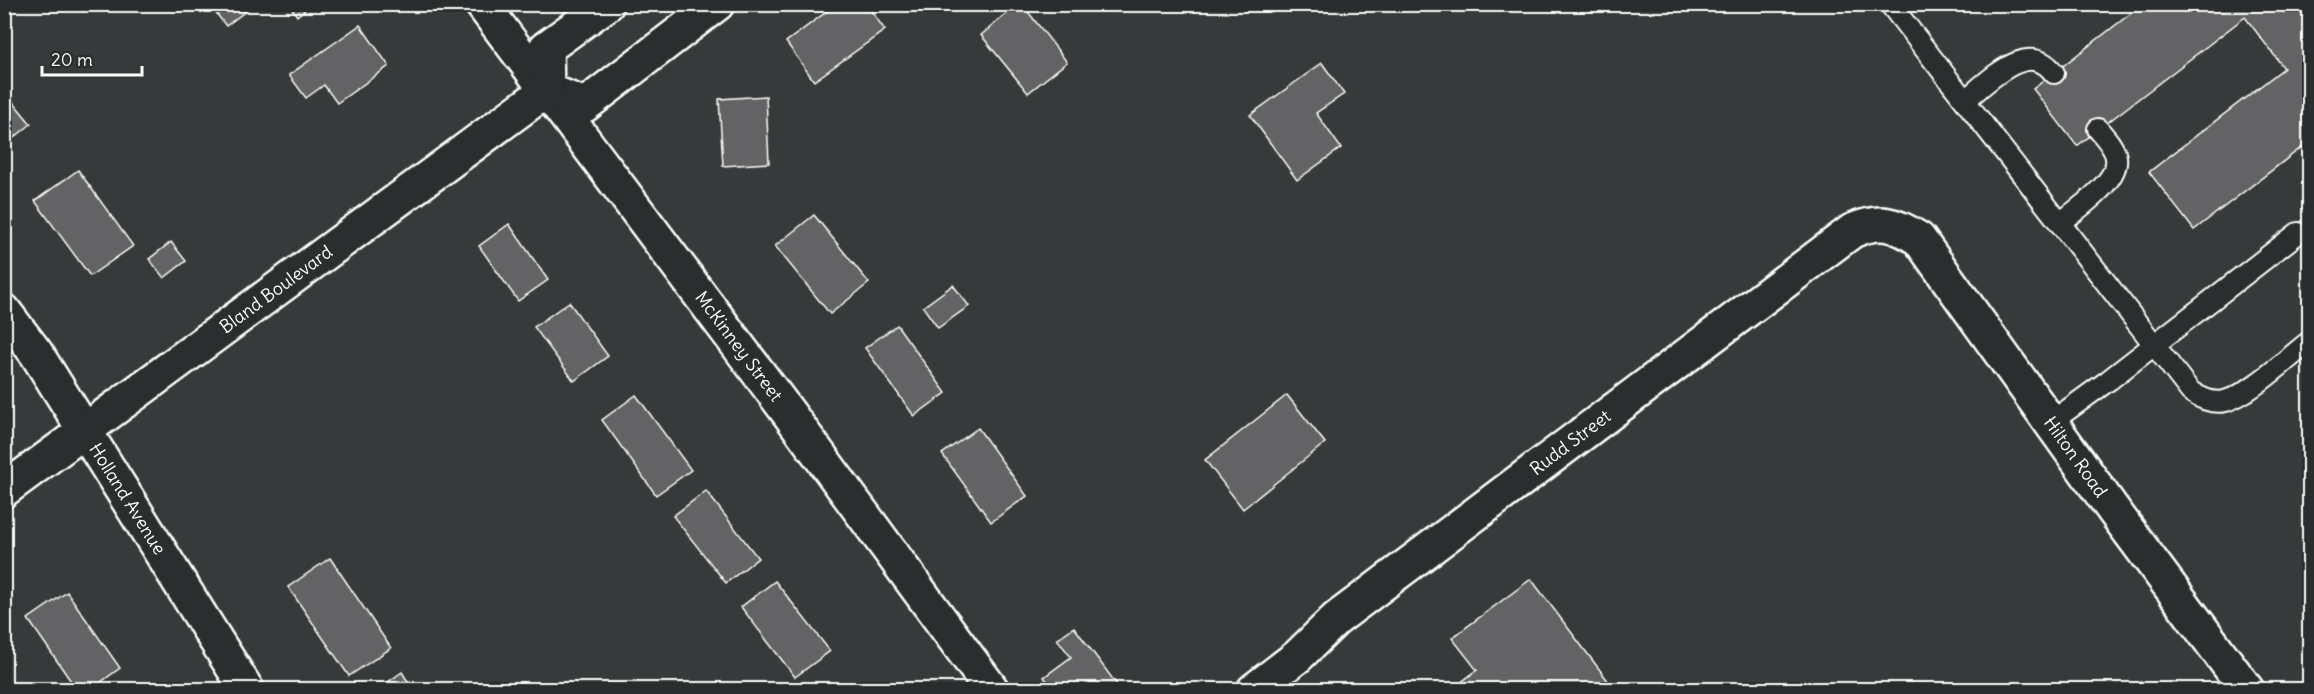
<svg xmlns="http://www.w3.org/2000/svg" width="2314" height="694" font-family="Delius,sans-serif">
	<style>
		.building { fill: #636465; stroke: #fff; stroke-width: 1.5 }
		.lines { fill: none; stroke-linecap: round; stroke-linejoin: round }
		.service-casing { stroke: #fff; stroke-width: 24 }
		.minor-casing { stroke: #fff; stroke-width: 38 }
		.service { stroke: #2a2d2e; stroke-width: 20 }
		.minor { stroke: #2a2d2e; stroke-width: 33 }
		.labels { text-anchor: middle; stroke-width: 4.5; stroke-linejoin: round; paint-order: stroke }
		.street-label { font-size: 18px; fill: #fff; stroke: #2a2d2e }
	</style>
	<rect width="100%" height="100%" fill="#373a3b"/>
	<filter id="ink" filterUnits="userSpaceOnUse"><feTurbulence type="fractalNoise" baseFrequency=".0167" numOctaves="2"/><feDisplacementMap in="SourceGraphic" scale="12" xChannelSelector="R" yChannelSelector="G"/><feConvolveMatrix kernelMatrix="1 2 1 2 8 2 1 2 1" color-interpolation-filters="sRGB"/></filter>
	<g filter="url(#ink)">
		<g class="building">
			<path d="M209,4H255L226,26Z"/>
			<path d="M289,4H312L297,16Z"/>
			<path d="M837,4H866L885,30L814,81L786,42Z"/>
			<path d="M1019,4H1022L1067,62L1028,93L981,35Z"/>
			<path d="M2143,4H2310V141L2194,230L2149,172L2284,68L2245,17L2077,146L2033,89Z"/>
			<path d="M360,25L389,66L337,103L324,85L306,98L289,75Z"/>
			<path d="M1322,63L1344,94L1316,113L1341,148L1297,180L1250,115Z"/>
			<path d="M4,91L31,124L4,146Z"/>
			<path d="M766,96L769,163L723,166L719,99Z"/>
			<path d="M78,170L133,246L90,276L35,201Z"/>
			<path d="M814,215L869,283L830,314L775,246Z"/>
			<path d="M509,224L548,280L518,301L479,246Z"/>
			<path d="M171,242L186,261L164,278L149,259Z"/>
			<path d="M953,285L969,306L938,328L923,307Z"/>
			<path d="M569,302L608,356L574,381L534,327Z"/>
			<path d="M897,325L946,393L914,416L865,348Z"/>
			<path d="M636,395L691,470L656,495L602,420Z"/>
			<path d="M1287,395L1325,443L1243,509L1205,460Z"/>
			<path d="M978,428L1027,496L991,522L942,454Z"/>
			<path d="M706,491L758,558L726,583L673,516Z"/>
			<path d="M330,558L391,648L349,676L288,587Z"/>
			<path d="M1531,579L1615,690H1458L1456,686L1477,670L1452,638Z"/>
			<path d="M775,581L830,651L795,677L741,607Z"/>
			<path d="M67,592L120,668L90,690H77L28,619Z"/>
			<path d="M1074,627L1118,686L1113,690H1053L1044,677L1071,657L1057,639Z"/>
			<path d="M402,672L413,690H377Z"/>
		</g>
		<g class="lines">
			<g class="service-casing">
				<g id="service">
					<path d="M1890,4L2190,391C2199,398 2213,404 2225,401C2249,395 2289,357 2310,341"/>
					<path d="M1965,100C1988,82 2028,38 2054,73"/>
					<path d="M2060,223C2077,209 2120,181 2116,157C2114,147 2105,137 2098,129"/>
					<path d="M2051,422L2109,380L2298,233"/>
				</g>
			</g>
			<g class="minor-casing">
				<g id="minor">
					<path id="s1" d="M482,4L790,415L992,690"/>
					<path d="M547,90L585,105L717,4"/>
					<path d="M547,90L546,48L607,4"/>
					<path id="s2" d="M4,311L36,353L247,690"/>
					<path id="s3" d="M4,490L547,90"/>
					<path id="s4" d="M1254,690L1298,656L1336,619L1852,231C1880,219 1894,223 1919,239L2114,511L2247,690"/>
				</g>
			</g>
			<use href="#service" class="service"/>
			<use href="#minor" class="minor"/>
		</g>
	</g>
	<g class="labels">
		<g class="street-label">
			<text dy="6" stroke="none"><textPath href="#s3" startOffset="338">Bland Boulevard</textPath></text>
			<text dy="6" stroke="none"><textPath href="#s1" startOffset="428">McKinney Street</textPath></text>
			<text dy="6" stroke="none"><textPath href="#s4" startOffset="402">Rudd Street</textPath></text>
			<text dy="6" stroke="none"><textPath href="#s4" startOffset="1094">Hilton Road</textPath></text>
			<text dy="6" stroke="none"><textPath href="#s2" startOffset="225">Holland Avenue</textPath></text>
		</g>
	</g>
	<rect width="2314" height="694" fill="none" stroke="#2a2d2e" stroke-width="24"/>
	<rect x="12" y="12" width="2290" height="670" fill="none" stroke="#fff" stroke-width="2" filter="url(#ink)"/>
	<path d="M42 66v9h100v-9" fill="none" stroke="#ffffff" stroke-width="3"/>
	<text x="51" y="66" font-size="18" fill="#ffffff" stroke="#2a2d2e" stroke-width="4.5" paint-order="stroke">20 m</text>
</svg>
